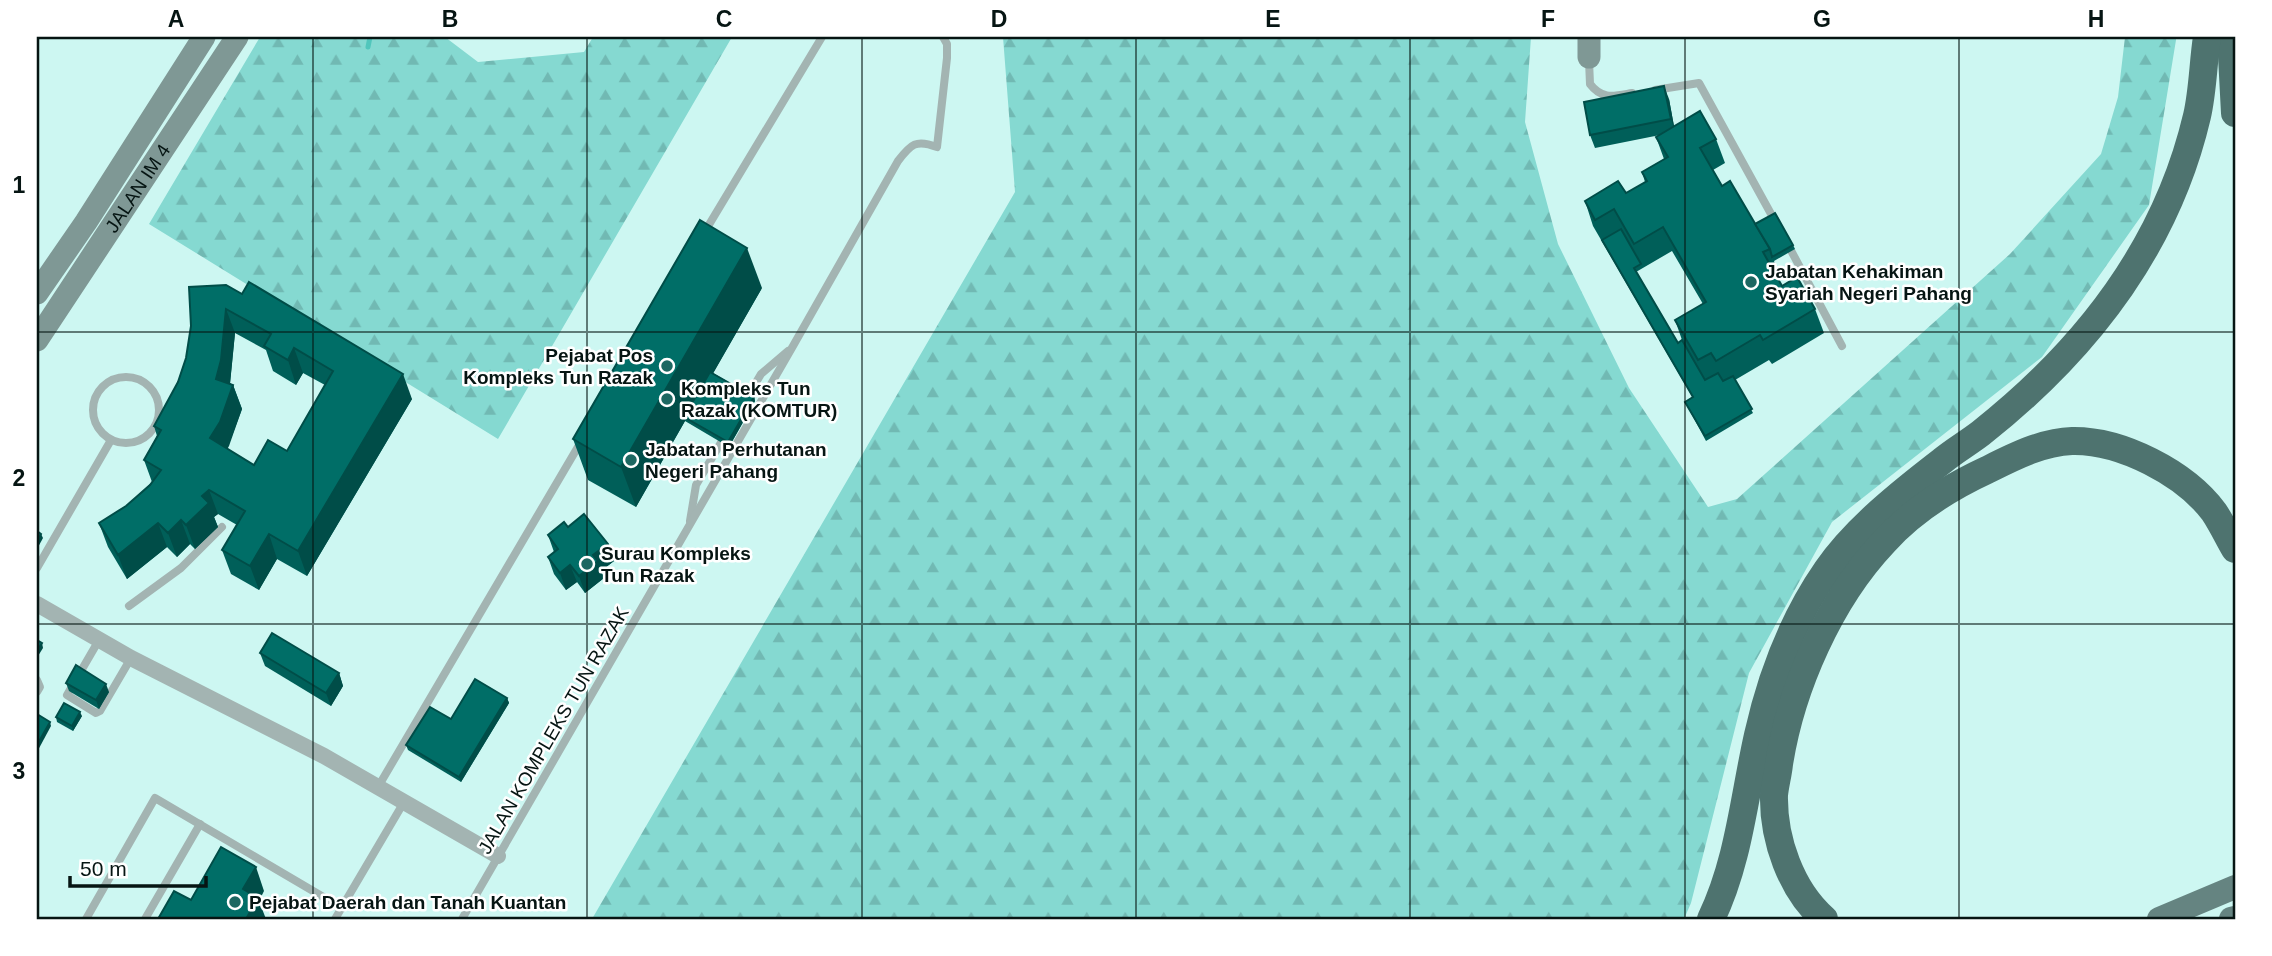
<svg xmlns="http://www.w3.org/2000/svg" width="2272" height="956" font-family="Helvetica,sans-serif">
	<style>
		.forest { fill: url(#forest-firs) }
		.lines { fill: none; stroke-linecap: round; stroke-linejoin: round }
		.stream { stroke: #51c6bc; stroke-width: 5 }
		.lane { stroke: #a3b4b2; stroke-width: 8 }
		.street { stroke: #a3b4b2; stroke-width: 16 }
		.secondary { stroke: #7f9895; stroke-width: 23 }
		.primary { stroke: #658481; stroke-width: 24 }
		.highway { stroke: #4e736f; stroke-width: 28 }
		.wall { fill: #005f59; fill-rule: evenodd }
		.shaded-wall { fill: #004d48 }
		.building { fill: #006e67; stroke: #004d48; stroke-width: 2; fill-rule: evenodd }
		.grid { fill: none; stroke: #061513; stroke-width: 2; stroke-opacity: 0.55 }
		.poi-dot { fill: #1c6761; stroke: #fff; stroke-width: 2.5 }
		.labels { text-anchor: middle; stroke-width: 5; stroke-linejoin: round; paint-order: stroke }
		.street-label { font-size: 19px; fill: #061513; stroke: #fff }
		.poi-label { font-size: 19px; font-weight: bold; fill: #061513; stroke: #fff; text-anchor: start }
		.neatline { fill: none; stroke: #061513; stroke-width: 2.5 }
		.grid-label { font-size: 23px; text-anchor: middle; font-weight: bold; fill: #061513 }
	</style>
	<defs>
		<pattern id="forest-firs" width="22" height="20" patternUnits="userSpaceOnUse" patternTransform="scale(1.75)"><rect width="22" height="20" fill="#85d9d1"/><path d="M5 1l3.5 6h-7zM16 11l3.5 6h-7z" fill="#71b9b3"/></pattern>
	</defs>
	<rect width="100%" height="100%" fill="#cdf7f2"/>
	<g class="forest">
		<path d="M260,37H445L478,62L584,52L593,37H732L498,439L149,224Z"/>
		<path d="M1003,37H1531L1525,122L1558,244L1629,388L1708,507L1737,499L2010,254L2101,154L2118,97L2125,37H2176V40L2149,205L2042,357L1832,522L1749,673L1691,903L1684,919H592L1015,192Z"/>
	</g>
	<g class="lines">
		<path class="stream" d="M368,47L370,37"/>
		<g class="lane">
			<path d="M1589,61L1590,84C1602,100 1614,96 1632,93"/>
			<path d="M1655,90L1699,83L1776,223"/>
			<path d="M704,233L822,37"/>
			<path d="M1787,243L1842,346"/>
			<circle cx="126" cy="410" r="33"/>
			<path d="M745,401L761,374L788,351"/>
			<path d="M690,521L696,485L726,434"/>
			<path d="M37,568L111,440"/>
			<path d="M129,606L181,568L222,527"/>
			<path d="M99,640L67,695L96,713L100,711L131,658"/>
			<path d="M37,680L40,687L37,692"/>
			<path d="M378,787L582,440"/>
			<path d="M86,919L155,798L342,908"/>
			<path d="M145,919L200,824"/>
			<path d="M335,919L404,802"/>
			<path d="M462,919L793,346L898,161C911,144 916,139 937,147L947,58V44L943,37"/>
		</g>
		<path class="street" d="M37,604L131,658L324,756L498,856"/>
		<g class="secondary">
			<path d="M1589,57V37"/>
			<path d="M37,293L86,222L204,37"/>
			<path id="s1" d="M37,340L237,37"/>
		</g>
		<g class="primary">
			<path d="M2159,919L2235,887"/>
			<path d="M2231,919L2235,918"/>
		</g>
		<g class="highway">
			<path d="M2231,37L2235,113"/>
			<path d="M1711,919C1739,861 1744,797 1758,735C1771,677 1793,619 1827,570C1855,529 1903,491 1942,461C1954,451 1968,443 1981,433C2086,350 2166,248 2197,116C2203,90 2203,63 2207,37"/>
			<path d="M1824,919C1791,890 1773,839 1774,795C1775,785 1778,774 1779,764C1791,687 1830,599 1884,542C1913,510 1948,488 1987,470C2013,457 2042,442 2072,441C2121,440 2185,473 2214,512C2222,524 2228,537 2235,549"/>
		</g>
	</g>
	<g class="wall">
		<path d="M1669,99L1674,126L1716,139L1725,163L1713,170L1722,186L1755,224L1793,245L1795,249L1774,261L1778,273L1776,275L1782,286L1815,309L1824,333L1772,364L1769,360L1735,380L1753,413L1706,441L1685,402L1693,398L1593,226L1585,201L1626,193L1645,182L1642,172L1664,159L1656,137L1660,135L1595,148L1590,135ZM1672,251L1703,304L1675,320L1682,340L1678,343L1636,272Z"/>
		<path d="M189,287L412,399L307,576L277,559L259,590L231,574L222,550L237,525L218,514L214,517L218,527L195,549L190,544L177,557L167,547L127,579L108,547L99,523L126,506L152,482L144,460L157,436L154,426L178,382L186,358L191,326ZM235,333L266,350L273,371L296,385L303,373L325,385L287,451L254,465L227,449L242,409L233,385L230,383Z"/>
		<path d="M762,288L713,373L754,397L755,401L729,447L685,421L636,507L588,480L573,439Z"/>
		<path d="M568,527L608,544L614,561L601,571L604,578L585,593L577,582L566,590L554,574L548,557L554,552L548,535Z"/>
		<path d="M260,653L339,673L343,686L331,706L265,666Z"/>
		<path d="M66,683L109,692L99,709L69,691Z"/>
		<path d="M507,698L509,703L461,782L408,750L406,745Z"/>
		<path d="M82,716L73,731L57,722L56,717Z"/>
	</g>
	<g class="shaded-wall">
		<path d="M1664,86L1669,99L1675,132L1671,119Z"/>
		<path d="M747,248L762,288L687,419L684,417L685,421L636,507L621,467Z"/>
		<path d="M226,309L235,333L230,384L216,379Z"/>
		<path d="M294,348L303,373L296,385L288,360Z"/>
		<path d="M403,374L412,399L307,576L298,551Z"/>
		<path d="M233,385L242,409L229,446L219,463L210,438Z"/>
		<path d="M754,397L755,401L729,447L728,442Z"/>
		<path d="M209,490L218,514L214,517L218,527L195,549L186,525L202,496Z"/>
		<path d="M181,520L190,544L177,557L168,533Z"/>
		<path d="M158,523L167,547L127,579L118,555Z"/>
		<path d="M41,534L43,538L37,549V542Z"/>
		<path d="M269,534L277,559L259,590L250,566Z"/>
		<path d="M608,544L614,561L601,571L604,578L585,593L579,576L593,555Z"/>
		<path d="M570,565L577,582L566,590L560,573Z"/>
		<path d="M42,643L43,648L38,656L37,651Z"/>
		<path d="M339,673L343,686L331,706L326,693Z"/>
		<path d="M106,684L109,692L99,709L96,700Z"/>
		<path d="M507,698L509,703L461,782L459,777Z"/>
		<path d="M80,712L82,716L73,731L72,726Z"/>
		<path d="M50,722L51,726L37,752V745Z"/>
		<path d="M256,867L264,891L259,901L266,919H246L243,889Z"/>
	</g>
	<g class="building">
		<path d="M1664,86L1671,119L1590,135L1584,102Z"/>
		<path d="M1700,111L1716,139L1700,148L1722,186L1730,181L1770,249L1763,252L1782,286L1797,277L1815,309L1763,340L1760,335L1716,361L1711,353L1698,360L1675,320L1706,302L1663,227L1634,244L1614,209L1595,220L1585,201L1618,181L1626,193L1647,181L1642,172L1668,157L1656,137Z"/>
		<path d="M1775,213L1793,245L1772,257L1770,249L1755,224Z"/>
		<path d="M700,220L747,248L621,467L573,439Z"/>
		<path d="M1621,229L1641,264L1634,268L1678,343L1682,340L1705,380L1718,373L1723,381L1733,376L1752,409L1705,436L1685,402L1693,397L1602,240Z"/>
		<path d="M249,282L403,374L298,551L269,534L250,566L222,550L245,511L209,490L202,496L209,503L186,525L181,520L168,533L158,523L118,555L99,523L126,506L150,485L161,470L144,460L161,430L154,426L178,382L186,358L191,326L189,287L226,285L242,294ZM226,309L271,334L264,346L288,360L294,348L333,371L287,451L268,440L254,465L210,438L220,422L233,385L216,379L221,360Z"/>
		<path d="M710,372L754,397L728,442L684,417Z"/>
		<path d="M584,514L608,544L593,555L598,561L579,576L570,565L560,573L548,557L558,549L548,535L564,522L568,527Z"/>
		<path d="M37,531L41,534L37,542Z"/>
		<path d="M272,633L339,673L326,693L260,653Z"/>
		<path d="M37,640L42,643L37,651Z"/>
		<path d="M76,665L106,684L96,700L66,683Z"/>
		<path d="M475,679L507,698L459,777L406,745L430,707L451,719Z"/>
		<path d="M64,703L80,712L72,726L56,717Z"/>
		<path d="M37,714L50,722L37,745Z"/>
		<path d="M221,847L256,867L243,889L258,898L246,919H158L174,891L191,900Z"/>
	</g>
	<path class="grid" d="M313,37V919M587,37V919M862,37V919M1136,37V919M1410,37V919M1685,37V919M1959,37V919M37,332H2235M37,624H2235"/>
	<g class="poi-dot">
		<circle cx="1751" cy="282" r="7"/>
		<circle cx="667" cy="366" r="7"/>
		<circle cx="667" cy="399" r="7"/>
		<circle cx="631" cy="460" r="7"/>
		<circle cx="587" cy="564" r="7"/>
		<circle cx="235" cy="902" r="7"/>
	</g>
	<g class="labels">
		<g class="street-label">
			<text dy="7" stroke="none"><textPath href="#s1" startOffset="182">JALAN IM 4</textPath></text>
			<text transform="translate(553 730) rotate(-60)" y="7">JALAN KOMPLEKS TUN RAZAK</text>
		</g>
		<g class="poi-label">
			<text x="1765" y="278">Jabatan Kehakiman<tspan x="1765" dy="22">Syariah Negeri Pahang</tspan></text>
			<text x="653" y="362" text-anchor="end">Pejabat Pos<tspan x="653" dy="22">Kompleks Tun Razak</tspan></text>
			<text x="681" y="395">Kompleks Tun<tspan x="681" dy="22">Razak (KOMTUR)</tspan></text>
			<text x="645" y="456">Jabatan Perhutanan<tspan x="645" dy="22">Negeri Pahang</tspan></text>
			<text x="601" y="560">Surau Kompleks<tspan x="601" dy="22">Tun Razak</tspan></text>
			<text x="249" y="909">Pejabat Daerah dan Tanah Kuantan</text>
		</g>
	</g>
	<rect width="2272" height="956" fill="none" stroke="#ffffff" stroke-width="77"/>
	<path d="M70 876v10h136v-10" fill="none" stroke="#061513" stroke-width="3.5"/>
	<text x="80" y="876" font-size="21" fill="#061513" stroke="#ffffff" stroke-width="5" paint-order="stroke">50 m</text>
	<rect x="38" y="38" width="2196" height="880" class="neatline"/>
	<g class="grid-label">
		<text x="176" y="27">A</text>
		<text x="450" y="27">B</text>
		<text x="724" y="27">C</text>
		<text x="999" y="27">D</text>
		<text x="1273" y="27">E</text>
		<text x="1548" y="27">F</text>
		<text x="1822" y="27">G</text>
		<text x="2096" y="27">H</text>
		<text x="19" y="193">1</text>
		<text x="19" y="486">2</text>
		<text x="19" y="779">3</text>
	</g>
</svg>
